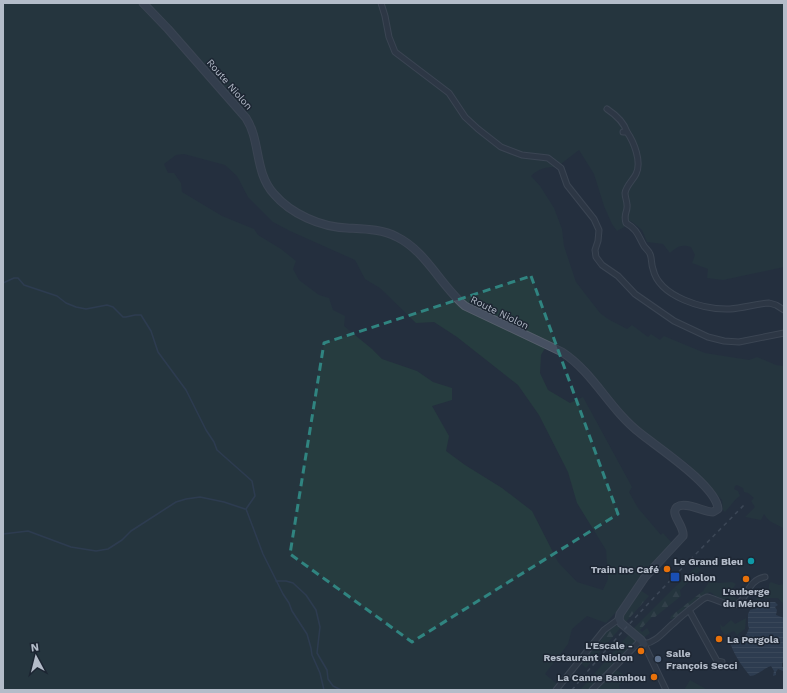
<svg xmlns="http://www.w3.org/2000/svg" width="787" height="693" font-family="'Work Sans',sans-serif">
	<style>
		.green { fill: #263c3f; fill-rule: evenodd }
		.forest { fill: url(#forest-firs) }
		.water { fill: url(#water-rules) }
		.pier { fill: #242f3e }
		.lines { fill: none; stroke-linecap: round; stroke-linejoin: round }
		.stream { stroke: #394c67; stroke-width: 1.5 }
		.street-casing { stroke: #565f6c; stroke-width: 7 }
		.secondary-casing { stroke: #565f6c; stroke-width: 9 }
		.street { stroke: #38414e; stroke-width: 5 }
		.secondary { stroke: #465061; stroke-width: 7 }
		.rail { stroke: #5a6575; stroke-width: 1.5; stroke-dasharray: 4 4; stroke-linecap: butt }
		.marked { fill: none; stroke: #308480; stroke-width: 3; stroke-dasharray: 8 5; stroke-linejoin: round }
		.culture-dot { fill: #0f9aa8; stroke: #1d2633; stroke-width: 1.5 }
		.food-dot { fill: #e8710a; stroke: #1d2633; stroke-width: 1.5 }
		.transit-dot { fill: #1a4fb4; stroke: #1d2633; stroke-width: 1.5 }
		.service-dot { fill: #5c6f8a; stroke: #1d2633; stroke-width: 1.5 }
		.labels { text-anchor: middle; stroke-width: 3; stroke-linejoin: round; paint-order: stroke }
		.street-label { font-size: 10px; fill: #b4bcc9; stroke: #1d2633 }
		.poi-label { font-size: 10px; font-weight: bold; fill: #b4bcc9; stroke: #1d2633; text-anchor: end }
	</style>
	<defs>
		<pattern id="forest-firs" width="22" height="20" patternUnits="userSpaceOnUse"><rect width="22" height="20" fill="#263c3f"/><path d="M5 1l3.5 6h-7zM16 11l3.5 6h-7z" fill="#435659"/></pattern>
		<pattern id="water-rules" width="6" height="5" patternUnits="userSpaceOnUse"><rect width="6" height="5" fill="#394c67"/><path d="M0 2.5h6" fill="none" stroke="#53647b"/></pattern>
	</defs>
	<rect width="100%" height="100%" fill="#242f3e"/>
	<g class="green">
		<path d="M3,3H784V267L723,280L707,278L708,269L692,263L695,255L691,247C681,244 677,247 670,253L663,244L647,242L642,230L631,221L626,226L617,231L612,224L604,206L594,174L579,150L557,167C546,167 539,168 531,176L540,186L554,208L562,229L564,246L576,282L600,313L608,319L627,329L632,325L648,337L651,334L660,340L664,336L705,353L749,360L757,357L776,365L784,366V529C775,522 771,525 764,514L761,520L745,517L755,507L751,501L754,498L748,493L744,492L743,488L737,485L735,486L734,489L738,491L740,496L736,499L725,512L723,510L722,500L688,464L633,423L586,366L568,352L548,343L541,355L540,373L548,390L570,403L583,397L632,487L629,492L638,508L661,535L663,533L673,544L643,573L617,611L606,623L587,616L572,629L568,644L545,674L557,684L551,690H3ZM184,154L225,165L237,176L248,197L273,222L290,231L355,260L365,279L380,288L416,323L434,322L457,337L518,385L539,415L568,472L577,503L606,550L608,579L603,590L577,582L558,562L532,511L502,488L465,465L446,451L449,436L432,406L452,400V388L433,382L417,371L382,359L372,349L344,326L345,316L333,310L329,298L319,295L299,280L293,269L296,261L281,249L258,235L254,229L222,216L182,192L181,183L174,173H168L164,164L176,155Z"/>
		<path d="M697,566L701,570L680,590L674,588Z"/>
		<path d="M711,579L718,583L732,582L736,584L730,593L739,600C728,605 719,598 710,592L706,594L703,591Z"/>
		<path d="M771,582L779,585L784,584V605L778,598H763L760,600H756C758,593 763,593 769,589V584Z"/>
		<path d="M746,618L745,629L737,635L734,631L725,635L721,630L720,624L723,627L731,620L735,624Z"/>
		<path d="M630,633L638,640L612,668L629,677L619,685L620,690H580Z"/>
		<path d="M690,680L706,689L707,690H684Z"/>
	</g>
	<g class="forest">
		<path d="M674,588L680,590L681,596L655,617H652L640,630L642,632L647,628L650,633L642,639L632,630Z"/>
		<path d="M640,590L649,596L625,623L623,617Z"/>
		<path d="M703,591L706,594L675,619H670L671,616Z"/>
		<path d="M620,625L622,626L586,668L581,663L603,638L605,631L612,626Z"/>
	</g>
	<path class="water" d="M765,600L768,602H775L778,605L775,607L777,610L776,615L784,618V662L782,663V667H784L783,671L778,669L776,672V675L773,676L774,671L771,666C764,668 757,676 750,676C741,665 733,653 729,640L734,637L741,640L747,633L748,614L750,610L759,607Z"/>
	<path class="pier" d="M748,615V626L749,628L747,633L741,640L734,637L735,636L740,638L745,632L747,628L746,616Z"/>
	<g class="lines">
		<g class="stream">
			<path d="M3,283L14,278H18L24,285L57,296L66,303L76,307L86,309L107,305L113,307L123,317H126L135,315H141L151,331L158,352L186,390L206,430L214,442L217,450L252,481L255,496L246,509L263,554L283,594L289,603L292,611L307,634L311,648L312,655L320,673L324,690"/>
			<path d="M3,534L28,531L71,547L96,551L108,549L122,540L131,531L176,502L186,499L200,497L224,502L245,509"/>
			<path d="M276,581H286L293,583L306,595L316,610L320,627L317,653L327,670L328,679L333,686L341,690"/>
		</g>
		<g class="street-casing">
			<g id="street">
				<path d="M381,3L385,16L389,37L395,52L449,93L465,117L478,129L501,147L522,155L548,158L561,168L567,185L594,219L599,230L598,241L595,250L596,257L602,265L618,276L635,294L674,321L708,337L724,341L739,342L784,333"/>
				<path d="M607,109C616,115 624,122 627,132"/>
				<path d="M623,132H627C634,142 642,162 636,174C633,180 626,186 625,193C625,197 627,201 627,205C628,212 623,213 626,223C638,230 638,236 644,246C646,249 649,251 650,254C652,258 651,264 653,269C659,297 704,310 730,309C743,308 756,304 769,303L776,305L784,310"/>
				<path d="M689,610L717,661L722,662"/>
				<path d="M556,690L604,630L619,619"/>
				<path d="M592,690L641,640"/>
				<path d="M666,690L644,644C657,642 664,631 674,623C683,614 693,607 703,599L707,597C716,599 725,605 734,605C747,603 746,580 765,577"/>
			</g>
		</g>
		<g class="secondary-casing">
			<path id="secondary" d="M143,3L168,29L246,118C261,141 254,172 274,194C291,214 321,227 347,228C364,229 382,229 397,237C426,251 441,286 465,306L562,352C594,373 610,410 640,433C657,447 717,486 718,509L713,512C704,512 685,501 677,507C669,514 685,526 683,536L645,577L620,614L619,619L621,623L641,640L644,644"/>
		</g>
		<use href="#street" class="street"/>
		<use href="#secondary" class="secondary"/>
		<path class="rail" d="M572,690C626,624 686,564 746,503"/>
	</g>
	<path d="M0 0H787V693H0ZM531,276L618,514L412,642L290,554L324,343Z" fill="#242f3e" fill-opacity=".55" fill-rule="evenodd"/>
	<path class="marked" d="M531,276L618,514L412,642L290,554L324,343Z"/>
	<circle class="culture-dot" cx="751" cy="561" r="4"/>
	<g class="food-dot">
		<circle cx="667" cy="569" r="4"/>
		<circle cx="746" cy="579" r="4"/>
		<circle cx="719" cy="639" r="4"/>
		<circle cx="641" cy="651" r="4"/>
		<circle cx="654" cy="677" r="4"/>
	</g>
	<rect class="transit-dot" x="670" y="572" width="10" height="10" rx="2"/>
	<circle class="service-dot" cx="658" cy="659" r="4"/>
	<g class="labels">
		<g class="street-label">
			<text transform="translate(230 84) rotate(49)" y="4">Route Niolon</text>
			<text transform="translate(500 312) rotate(26)" y="4">Route Niolon</text>
		</g>
		<g class="poi-label">
			<text x="743" y="565">Le Grand Bleu</text>
			<text x="659" y="573">Train Inc Café</text>
			<text x="684" y="581" text-anchor="start">Niolon</text>
			<text x="746" y="595" text-anchor="middle">L'auberge<tspan x="746" dy="12">du Mérou</tspan></text>
			<text x="727" y="643" text-anchor="start">La Pergola</text>
			<text x="633" y="649">L'Escale -<tspan x="633" dy="12">Restaurant Niolon</tspan></text>
			<text x="666" y="657" text-anchor="start">Salle<tspan x="666" dy="12">François Secci</tspan></text>
			<text x="646" y="681">La Canne Bambou</text>
		</g>
	</g>
	<rect width="787" height="693" fill="none" stroke="#b4bcc9" stroke-width="8"/>
	<g transform="translate(36 657) rotate(353)" stroke="#1d2633" stroke-width="3" paint-order="stroke">
	<path d="M0-3L7 15L0 10L-7 15Z" fill="#b4bcc9"/>
	<text y="-6" font-size="11" font-weight="bold" text-anchor="middle" fill="#b4bcc9">N</text>
	</g>
</svg>
